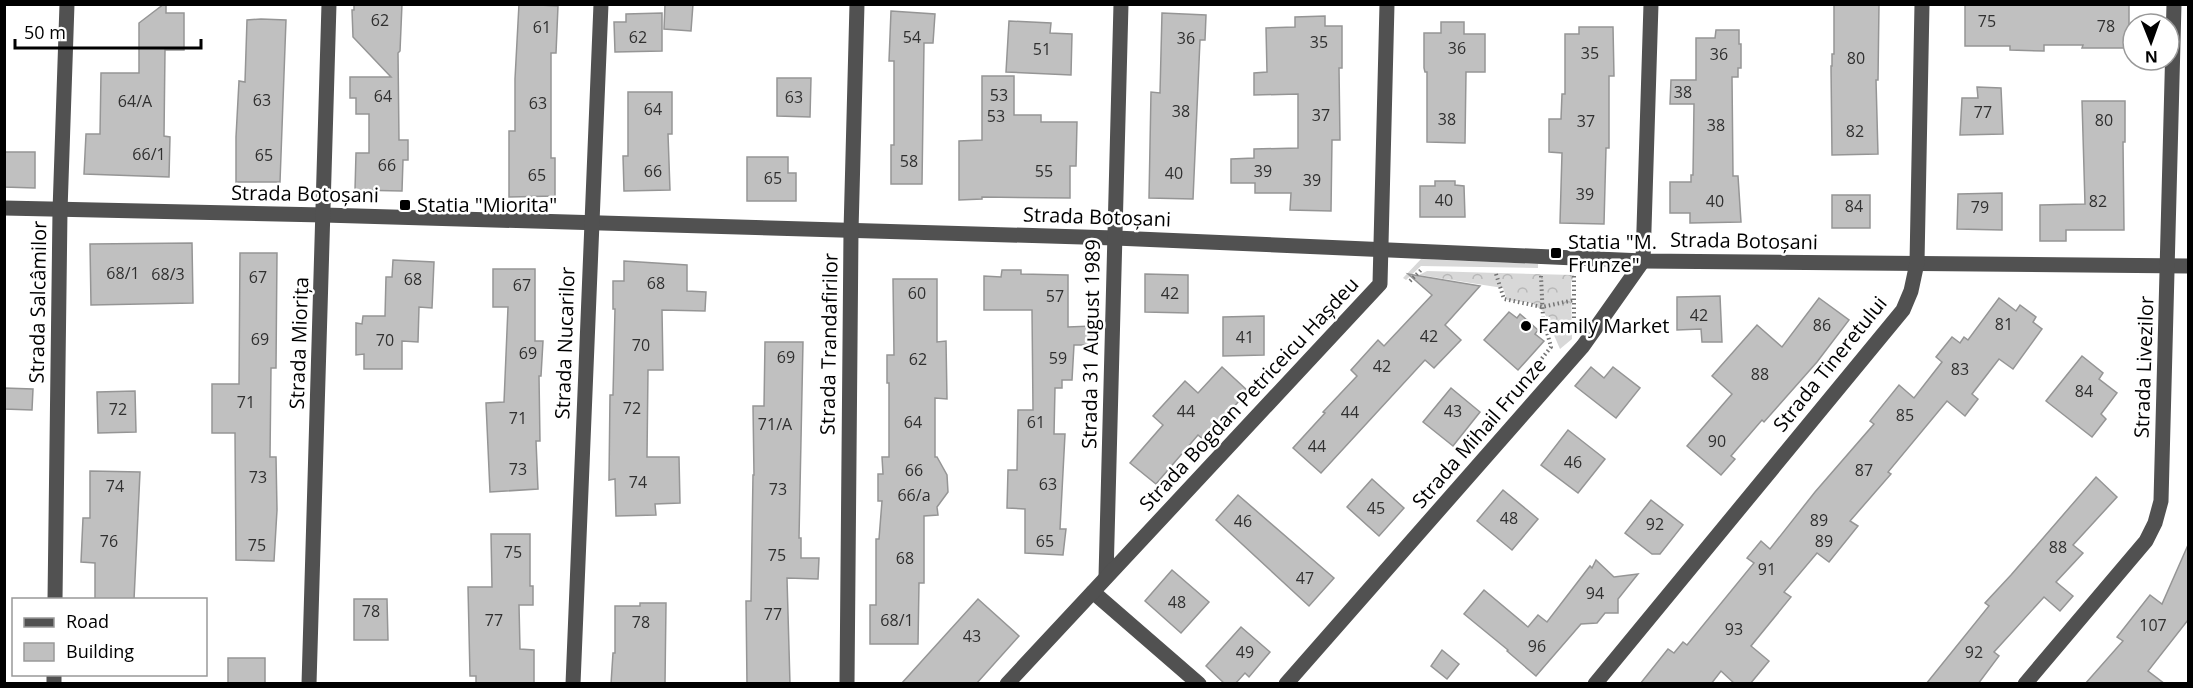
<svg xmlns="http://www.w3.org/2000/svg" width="2193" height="688" font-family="'Open Sans',sans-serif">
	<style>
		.grass { fill: #d8d8d8 }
		.park { fill: url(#park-crowns) }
		.building { fill: #c0c0c0; stroke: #959595; stroke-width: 1.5 }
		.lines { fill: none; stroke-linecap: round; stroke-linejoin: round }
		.path { stroke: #737373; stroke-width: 4; stroke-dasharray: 1.5 3; stroke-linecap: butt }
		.minor { stroke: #515151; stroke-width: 15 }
		.poi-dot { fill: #000; stroke: #fff; stroke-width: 2 }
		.labels { text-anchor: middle; stroke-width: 5; stroke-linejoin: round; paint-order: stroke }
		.number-label { font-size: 16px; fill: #303030 }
		.street-label { font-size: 20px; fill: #000; stroke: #fff }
		.poi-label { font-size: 20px; fill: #000; stroke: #fff; text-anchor: start }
	</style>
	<defs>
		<pattern id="park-crowns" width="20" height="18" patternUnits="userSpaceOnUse" patternTransform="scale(1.5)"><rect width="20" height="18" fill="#d8d8d8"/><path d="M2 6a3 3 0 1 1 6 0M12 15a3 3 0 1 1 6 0" fill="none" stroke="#b8b8b8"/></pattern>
	</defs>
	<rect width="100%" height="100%" fill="#fff"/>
	<path class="grass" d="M1421,259L1538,264V268L1421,266L1406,280L1403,278Z"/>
	<path class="park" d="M1427,271L1574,275L1571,283L1572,339L1560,349L1544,312L1532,303L1507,300L1503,288L1419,275Z"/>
	<g class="building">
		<path d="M164,4H166V13H184V50H165L164,136L170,137L169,177L84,174L86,134H100L101,73H139V23Z"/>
		<path d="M354,4H402L400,51L398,53L399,140H408V160H403L402,191L355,190L356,153H369V114H356V98H350V77H391L353,37L352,10H354Z"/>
		<path d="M519,4L558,6L556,53H551V158H555V196L509,197V131H515V79Z"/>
		<path d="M665,4H693L691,31L664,29Z"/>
		<path d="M1834,4H1879L1878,80H1876L1878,154L1832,155L1831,66H1832V54H1834Z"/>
		<path d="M1965,4H2129V48H2082L2083,45H2044V51L2010,50V46H1965Z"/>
		<path d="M891,11L935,14L933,43H924L922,184H891V145H894V61H889Z"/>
		<path d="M662,13V51L615,52L614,22H626V14Z"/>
		<path d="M1162,13L1206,15L1205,40H1200L1193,199L1149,198L1151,92L1160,93Z"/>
		<path d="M1325,16V26H1342V68H1339L1340,140H1332L1331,211L1290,210L1291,193H1255V183H1231V159L1254,158V149L1298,148V94L1254,95V73L1267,72L1266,28L1295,27V17Z"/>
		<path d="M261,19L286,20L280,182H236V137L239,81L245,82L247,20Z"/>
		<path d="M1009,21L1051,23L1050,33L1072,34L1071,75L1006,72Z"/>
		<path d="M1441,22H1464V34H1485V72H1466L1465,143L1427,142V72H1425L1424,68V33H1441Z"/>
		<path d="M1579,27H1613L1614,76H1609V148H1606L1604,224L1560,223L1562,153L1549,152V119H1561L1562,94H1565V34H1579Z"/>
		<path d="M1716,30H1739V44H1741V68H1738V77H1732L1733,176H1738L1741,222L1690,223V213H1670V182H1691V175H1693L1694,104H1670L1671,80H1696V38H1715Z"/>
		<path d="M982,76H1014V115H1041V122H1077L1076,166H1070V198L982,197V199L959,200V141L982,140Z"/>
		<path d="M777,78H811L810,117L777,116Z"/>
		<path d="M1977,87L2001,88L2003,134L1960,135L1962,98H1978Z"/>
		<path d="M628,92H672V134H668L670,190L624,191L623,156H628Z"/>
		<path d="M2082,101H2125V142H2123L2124,230H2066V241H2040V205L2085,204Z"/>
		<path d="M4,152H35V188L4,187Z"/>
		<path d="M747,157H788V173H796V201H747Z"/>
		<path d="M1435,181H1455V185L1464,186L1465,217H1420V186H1435Z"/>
		<path d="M2002,193V230L1957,229L1958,194Z"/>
		<rect x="1832" y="195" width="38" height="33"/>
		<path d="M192,243L193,303L91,305L90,244Z"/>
		<path d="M240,253H277L276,368H271L270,457H276L277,510L274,561L236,560L235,433H212V384H239Z"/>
		<path d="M393,260L434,262L432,308L419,307L418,342L402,341V369H364V354L356,355V323L362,324L363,316H385L386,277H392Z"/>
		<path d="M624,261L687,265V291L706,292L705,311L662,310L663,370H648L647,457H679L680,503L655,504L656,515L616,516L615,479L609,480L610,395H613L615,309H613V281H624Z"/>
		<path d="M493,269H535V341H543L541,376H539L540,441H536L538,489L490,492L486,403L504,402L508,307H493Z"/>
		<path d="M1002,270H1021V274L1068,275V327L1092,326V345H1074L1072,380H1062V388H1055L1054,434H1065L1060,529H1066L1063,555L1025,553V509L1007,508L1008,470H1017L1018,410H1033L1032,310H984V276L1001,277Z"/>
		<path d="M1145,274L1188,275V313L1145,312Z"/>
		<path d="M1408,274L1480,286L1445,325L1461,340L1434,368L1425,360L1321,473L1293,448L1325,413L1323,412L1357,376L1351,370L1378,340L1384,346L1432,295Z"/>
		<path d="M893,279H937V342L946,341L947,399L935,398V457H937L947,475L948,492L937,507L938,515L924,516V583H919L918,644H870V605H876V539H879L882,501H878V474H883L882,457H889V383H887V355H894Z"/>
		<path d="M1720,296L1722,342H1702L1701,329L1677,330V297Z"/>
		<path d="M1819,298L1849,320L1817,362L1764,422L1762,420L1731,456L1735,459L1721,475L1687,446L1732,394L1712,376L1757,325L1782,347Z"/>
		<path d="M1999,298L2016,311L2020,305L2036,317L2033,322L2042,329L2013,369L1999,359L1972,394L1978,399L1965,416L1947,401L1888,472L1891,474L1850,521L1858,526L1829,562L1817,553L1784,592L1791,597L1751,646L1769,661L1750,684H1735L1721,671L1711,684H1640L1668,649L1674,653L1683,642L1687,645L1754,563L1747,558L1761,541L1770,549L1815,492L1874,424L1870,421L1899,385L1914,398L1942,362L1936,357L1952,337L1960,343L1964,337L1968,340Z"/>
		<path d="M1509,312L1517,318L1520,314L1538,330L1535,334L1544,341L1518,370L1484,340Z"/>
		<path d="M1264,316V355L1223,356V317Z"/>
		<path d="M765,342H803L799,538H801V558H819L818,579L787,578L790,684H747L746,601H751L753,475H754L753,406H764Z"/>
		<path d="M2082,356L2103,373L2099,379L2117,393L2101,414L2106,419L2092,437L2046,401Z"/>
		<path d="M1222,367L1248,391L1204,440L1198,435L1156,484L1130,463L1163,425L1153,416L1185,381L1198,393Z"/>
		<path d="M1591,367L1604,378L1613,367L1640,388L1616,418L1575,386Z"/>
		<path d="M4,388L33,389L32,410L4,409Z"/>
		<path d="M1451,388L1480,412L1453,446L1423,422Z"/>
		<path d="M135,391L136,432L98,433L97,392Z"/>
		<path d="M1568,430L1605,459L1578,493L1541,465Z"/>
		<path d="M90,471L140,472L134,600H95V563L81,562L83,518H90Z"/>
		<path d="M2096,477L2117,497L2073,545L2083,553L2056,582L2073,596L2060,611L2044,597L1994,652L1999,656L1978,684H1926L1989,606L1985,603L2011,575Z"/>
		<path d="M1372,479L1404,508L1379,536L1347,507Z"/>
		<path d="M1503,490L1538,519L1512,550L1477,521Z"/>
		<path d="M1238,495L1334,578L1309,606L1216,520Z"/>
		<path d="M1651,500L1683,525L1660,554H1652L1625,533Z"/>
		<path d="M491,534H530V586H533V605H519L520,649L534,650V684H476V676H470L468,587H492Z"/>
		<path d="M2188,545V620L2148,671L2165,684H2085L2123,641L2117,637L2150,595L2162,604Z"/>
		<path d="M1596,560L1614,577L1638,574L1618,599V613H1605L1597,623L1581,624L1536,676L1507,651L1508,650L1464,614L1484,590L1528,627L1538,615L1547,622L1590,566L1592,568Z"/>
		<path d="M1172,570L1209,602L1181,633L1145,601Z"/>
		<path d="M354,599H387L388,640H354Z"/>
		<path d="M978,599L1019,636L976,684H901Z"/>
		<path d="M640,603H666L665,684H611L613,653H615V606H640Z"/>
		<path d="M1241,627L1270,652L1249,677L1245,673L1235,684H1225L1206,666Z"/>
		<path d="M1442,650L1459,664L1447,679L1431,666Z"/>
		<rect x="228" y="658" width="37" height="26"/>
	</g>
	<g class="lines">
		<g class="path">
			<path d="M1496,274L1504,299L1542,307L1574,300"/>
			<path d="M1574,276V323"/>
			<path d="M1410,281L1421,270"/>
			<path d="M1539,362L1551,347L1543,318L1541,276"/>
		</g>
		<g class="minor">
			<path d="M4,208L324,215L1115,238L1643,261L2188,266"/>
			<path d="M1106,577L1121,4"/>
			<path d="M1093,592L1199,684"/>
			<path d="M55,600L60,211L67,4"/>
			<path d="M54,684V674"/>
			<path d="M309,684L329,4"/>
			<path d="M573,684L601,4"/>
			<path d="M847,684L851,231L857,4"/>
			<path d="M1007,684L1380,284L1387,4"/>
			<path d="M1286,684L1583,346L1643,261L1651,4"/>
			<path d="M1595,684L1903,310L1911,291L1917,263L1922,4"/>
			<path d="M2025,684L2146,541L2155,523L2161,501L2174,4"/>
		</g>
	</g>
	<g class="poi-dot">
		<rect x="399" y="199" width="12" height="12" rx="3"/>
		<rect x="1550" y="247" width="12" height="12" rx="3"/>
		<circle cx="1526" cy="326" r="6"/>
	</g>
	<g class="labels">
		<g class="number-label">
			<text x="380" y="26">62</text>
			<text x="1987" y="27">75</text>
			<text x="2106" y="32">78</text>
			<text x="542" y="33">61</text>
			<text x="638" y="43">62</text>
			<text x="912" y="43">54</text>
			<text x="1186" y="44">36</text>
			<text x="1319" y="48">35</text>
			<text x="1457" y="54">36</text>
			<text x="1042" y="55">51</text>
			<text x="1590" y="59">35</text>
			<text x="1719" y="60">36</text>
			<text x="1856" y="64">80</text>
			<text x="1683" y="98">38</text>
			<text x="999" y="101">53</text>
			<text x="383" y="102">64</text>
			<text x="794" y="103">63</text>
			<text x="262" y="106">63</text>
			<text x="135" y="107">64/A</text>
			<text x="538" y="109">63</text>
			<text x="653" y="115">64</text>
			<text x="1181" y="117">38</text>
			<text x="1983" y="118">77</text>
			<text x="1321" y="121">37</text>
			<text x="996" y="122">53</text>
			<text x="1447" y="125">38</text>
			<text x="2104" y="126">80</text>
			<text x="1586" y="127">37</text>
			<text x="1716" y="131">38</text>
			<text x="1855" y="137">82</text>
			<text x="149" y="160">66/1</text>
			<text x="264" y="161">65</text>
			<text x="909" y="167">58</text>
			<text x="387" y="171">66</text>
			<text x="653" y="177">66</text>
			<text x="1044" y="177">55</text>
			<text x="1263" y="177">39</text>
			<text x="1174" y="179">40</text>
			<text x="537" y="181">65</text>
			<text x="773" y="184">65</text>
			<text x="1312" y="186">39</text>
			<text x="1585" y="200">39</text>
			<text x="1444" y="206">40</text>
			<text x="1715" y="207">40</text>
			<text x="2098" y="207">82</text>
			<text x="1854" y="212">84</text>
			<text x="1980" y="213">79</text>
			<text x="123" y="279">68/1</text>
			<text x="168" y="280">68/3</text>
			<text x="258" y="283">67</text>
			<text x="413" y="285">68</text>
			<text x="656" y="289">68</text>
			<text x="522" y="291">67</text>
			<text x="917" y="299">60</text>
			<text x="1170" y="299">42</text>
			<text x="1055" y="302">57</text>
			<text x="1699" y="321">42</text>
			<text x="2004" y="330">81</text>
			<text x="1822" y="331">86</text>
			<text x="1429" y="342">42</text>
			<text x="1245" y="343">41</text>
			<text x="260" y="345">69</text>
			<text x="385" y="346">70</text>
			<text x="641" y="351">70</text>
			<text x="528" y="359">69</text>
			<text x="786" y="363">69</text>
			<text x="1058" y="364">59</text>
			<text x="918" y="365">62</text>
			<text x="1382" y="372">42</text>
			<text x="1960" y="375">83</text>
			<text x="1760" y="380">88</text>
			<text x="2084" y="397">84</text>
			<text x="246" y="408">71</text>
			<text x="632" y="414">72</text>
			<text x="118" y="415">72</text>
			<text x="1186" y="417">44</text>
			<text x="1453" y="417">43</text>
			<text x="1350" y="418">44</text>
			<text x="1905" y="421">85</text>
			<text x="518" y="424">71</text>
			<text x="913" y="428">64</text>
			<text x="1036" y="428">61</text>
			<text x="775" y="430">71/A</text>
			<text x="1717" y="447">90</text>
			<text x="1317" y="452">44</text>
			<text x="1573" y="468">46</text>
			<text x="518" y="475">73</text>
			<text x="914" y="476">66</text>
			<text x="1864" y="476">87</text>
			<text x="258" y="483">73</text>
			<text x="638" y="488">74</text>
			<text x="1048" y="490">63</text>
			<text x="115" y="492">74</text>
			<text x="778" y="495">73</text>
			<text x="914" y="501">66/a</text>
			<text x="1376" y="514">45</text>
			<text x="1509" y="524">48</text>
			<text x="1819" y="526">89</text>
			<text x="1243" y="527">46</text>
			<text x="1655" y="530">92</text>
			<text x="109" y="547">76</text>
			<text x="1045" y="547">65</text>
			<text x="1824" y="547">89</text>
			<text x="257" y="551">75</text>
			<text x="2058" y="553">88</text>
			<text x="513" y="558">75</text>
			<text x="777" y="561">75</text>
			<text x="905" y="564">68</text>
			<text x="1767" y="575">91</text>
			<text x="1305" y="584">47</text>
			<text x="1595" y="599">94</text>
			<text x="1177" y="608">48</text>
			<text x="371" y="617">78</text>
			<text x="773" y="620">77</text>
			<text x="494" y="626">77</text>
			<text x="897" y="626">68/1</text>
			<text x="641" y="628">78</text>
			<text x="2153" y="631">107</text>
			<text x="1734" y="635">93</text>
			<text x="972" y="642">43</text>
			<text x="1537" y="652">96</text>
			<text x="1245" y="658">49</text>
			<text x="1974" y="658">92</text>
		</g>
		<g class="street-label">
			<text transform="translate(305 194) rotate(1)" y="7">Strada Botoșani</text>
			<text transform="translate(1097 217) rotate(2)" y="7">Strada Botoșani</text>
			<text transform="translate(1744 241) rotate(1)" y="7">Strada Botoșani</text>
			<text transform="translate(38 302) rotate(-89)" y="7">Strada Salcâmilor</text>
			<text transform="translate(299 343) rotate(-88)" y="7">Strada Miorița</text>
			<text transform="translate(565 343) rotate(-88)" y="7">Strada Nucarilor</text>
			<text transform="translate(829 344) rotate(-89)" y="7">Strada Trandafirilor</text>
			<text transform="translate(1091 344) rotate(-89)" y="7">Strada 31 August 1989</text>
			<text transform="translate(1830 364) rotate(-51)" y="7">Strada Tineretului</text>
			<text transform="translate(2144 367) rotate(-88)" y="7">Strada Livezilor</text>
			<text transform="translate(1249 394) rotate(-47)" y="7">Strada Bogdan Petriceicu Hașdeu</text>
			<text transform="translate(1479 433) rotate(-49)" y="7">Strada Mihail Frunze</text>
		</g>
		<g class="poi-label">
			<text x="417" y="212">Statia "Miorita"</text>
			<text x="1568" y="249">Statia "M.<tspan x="1568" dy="23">Frunze"</tspan></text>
			<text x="1538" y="333">Family Market</text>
		</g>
	</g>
	<rect width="2193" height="688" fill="none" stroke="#000000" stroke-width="12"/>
	<rect x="12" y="598" width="195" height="78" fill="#ffffff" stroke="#999999" stroke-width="1.5"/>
	<rect x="24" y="618" width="30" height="9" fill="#515151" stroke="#999999" stroke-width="1.5"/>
	<text x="66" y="628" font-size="18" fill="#000000">Road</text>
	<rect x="24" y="643" width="30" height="18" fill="#c0c0c0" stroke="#999999" stroke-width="1.5"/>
	<text x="66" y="658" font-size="18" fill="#000000">Building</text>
	<g transform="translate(2151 42) rotate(179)"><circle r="28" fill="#ffffff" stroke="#999999" stroke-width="1.5"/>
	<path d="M0-4.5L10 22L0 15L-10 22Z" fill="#000000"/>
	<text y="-9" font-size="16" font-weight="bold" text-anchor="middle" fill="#000000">N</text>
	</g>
	<path d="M15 39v9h186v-9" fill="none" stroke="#000000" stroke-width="3"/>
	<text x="24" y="39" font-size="18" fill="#000000" stroke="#ffffff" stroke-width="4.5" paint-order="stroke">50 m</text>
</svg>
